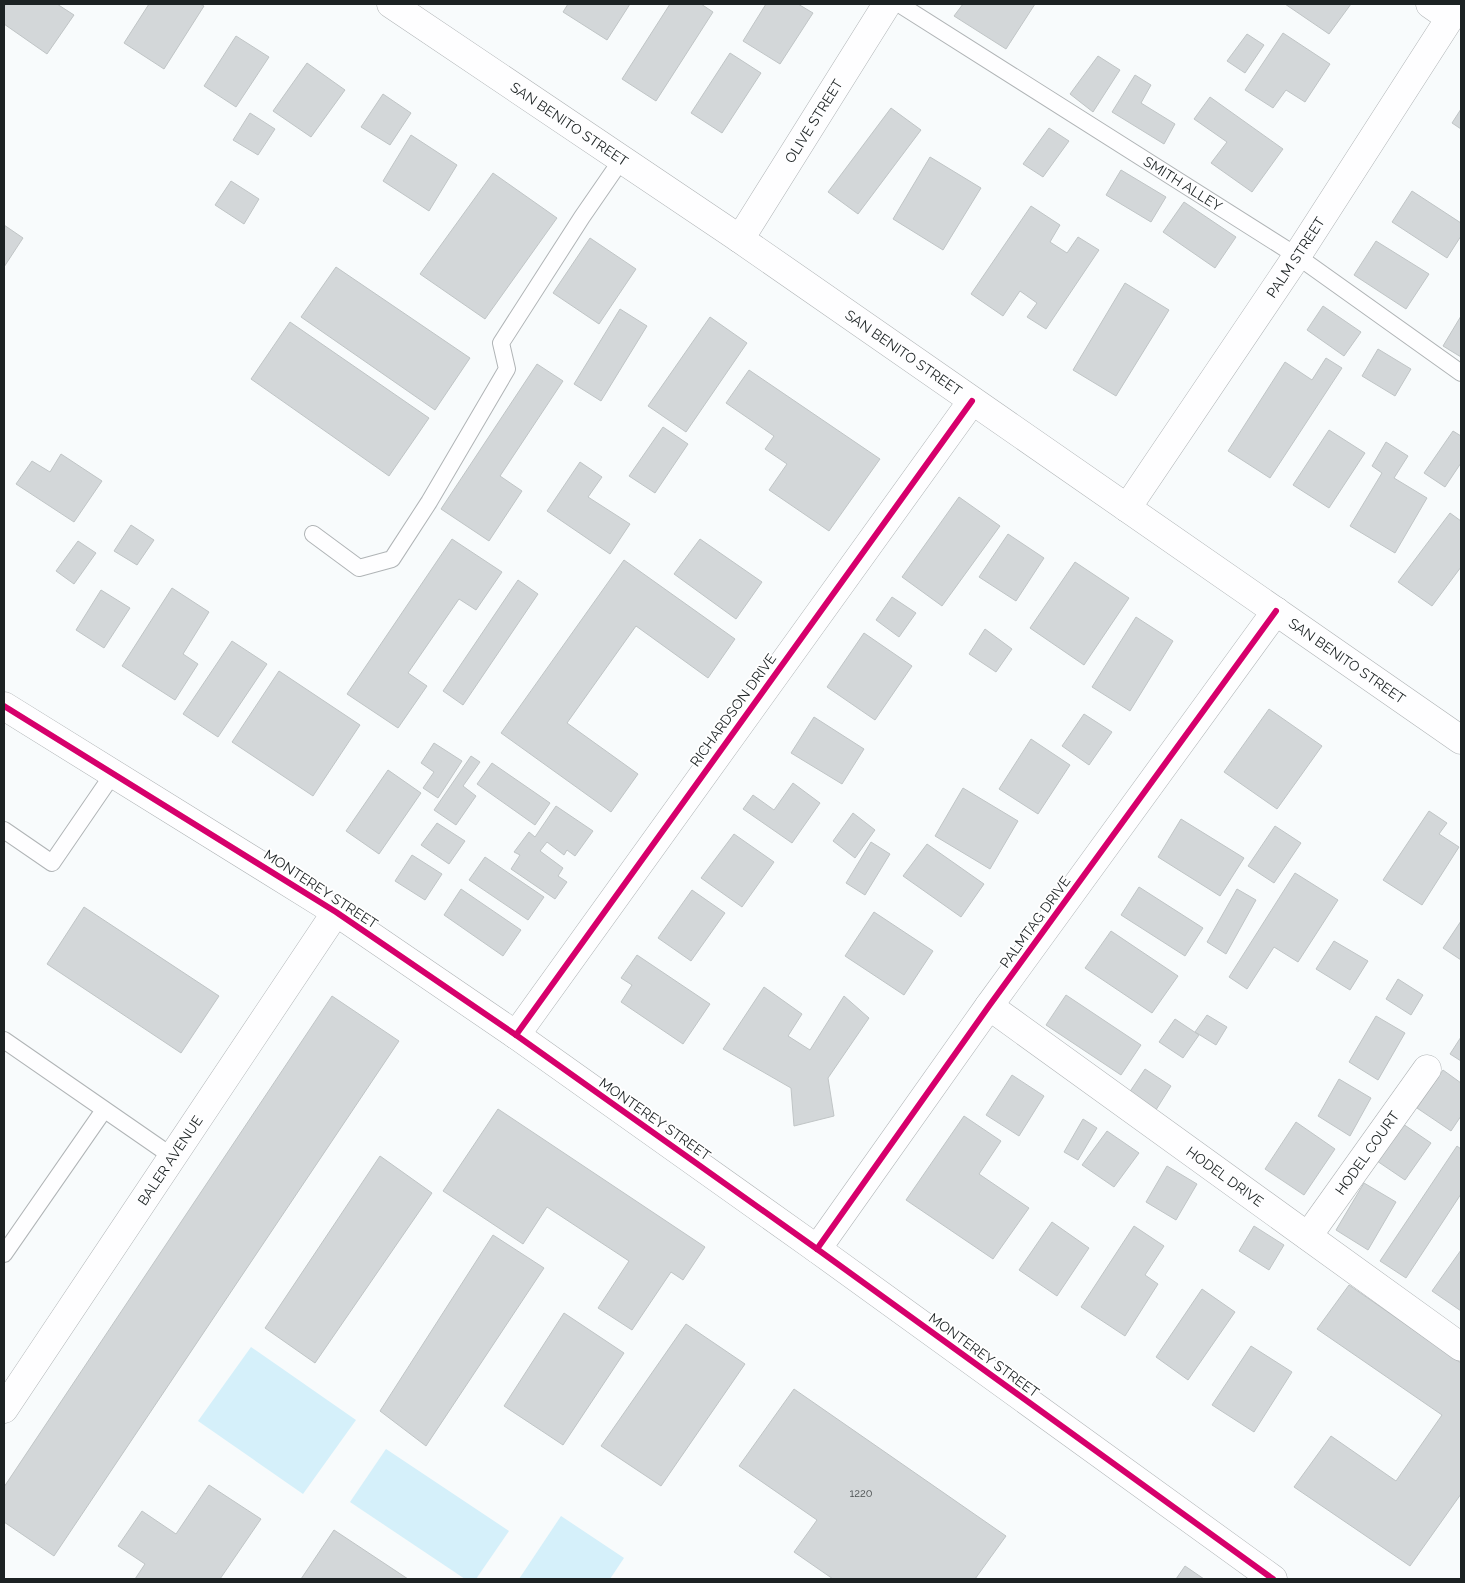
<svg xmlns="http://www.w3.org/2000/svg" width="1465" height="1583" font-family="Raleway,sans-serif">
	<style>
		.green { fill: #d5f0fa }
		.building { fill: #d3d7d9; stroke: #c0c5c6 }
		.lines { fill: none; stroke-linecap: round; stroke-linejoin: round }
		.lane-casing { stroke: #b0b4b6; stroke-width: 18 }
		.street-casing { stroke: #b0b4b6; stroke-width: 29 }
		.secondary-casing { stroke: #b0b4b6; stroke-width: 29 }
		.lane { stroke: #fefeff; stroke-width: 16 }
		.street { stroke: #fefeff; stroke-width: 28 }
		.secondary { stroke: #fefeff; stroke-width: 28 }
		.cycleway-casing { stroke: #fff; stroke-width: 9 }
		.cycleway { stroke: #d6006c; stroke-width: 6 }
		.labels { text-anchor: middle; stroke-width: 4; stroke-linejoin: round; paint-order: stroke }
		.number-label { font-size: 11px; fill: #4a4f50 }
		.street-label { font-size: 14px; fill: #1c2223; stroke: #fff }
	</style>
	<rect width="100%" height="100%" fill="#f8fbfc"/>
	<g class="green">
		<path d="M251,1347L356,1420L303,1494L198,1421Z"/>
		<path d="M386,1449L509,1531L476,1579H465L350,1502Z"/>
		<path d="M561,1516L624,1558L610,1579H519Z"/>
	</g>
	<g class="building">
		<path d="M6,4H57L74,15L47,54L4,24V7Z"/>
		<path d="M149,4H200L204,6L164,69L124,43Z"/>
		<path d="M568,4H630L607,40L563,12Z"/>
		<path d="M670,4H701L713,12L656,101L622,79Z"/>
		<path d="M766,4H798L813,13L780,64L743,41Z"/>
		<path d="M963,4H1035L1006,49L954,16Z"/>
		<path d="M1285,4H1351L1329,34Z"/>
		<path d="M1283,33L1330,64L1305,102L1286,90L1273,108L1245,90Z"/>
		<path d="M1247,34L1264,45L1245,73L1227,61Z"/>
		<path d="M236,36L269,57L236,107L204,86Z"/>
		<path d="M730,53L761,73L722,133L691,113Z"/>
		<path d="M1098,56L1120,70L1093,112L1070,94Z"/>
		<path d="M307,63L345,90L311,137L273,111Z"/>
		<path d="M1135,75L1151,85L1141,103L1175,124L1164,144L1112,112Z"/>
		<path d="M383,94L411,113L390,145L361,127Z"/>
		<path d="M1210,97L1283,149L1252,192L1211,163L1227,142L1194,119Z"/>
		<path d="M891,108L921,130L858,214L828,192Z"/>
		<path d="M1461,109V129L1452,123Z"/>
		<path d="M250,113L275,129L258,155L233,140Z"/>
		<path d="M1049,128L1069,141L1043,177L1023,164Z"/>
		<path d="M411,135L457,165L429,211L383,181Z"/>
		<path d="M930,157L981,188L943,250L893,219Z"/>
		<path d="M1121,170L1166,197L1151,222L1106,195Z"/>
		<path d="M493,173L557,218L485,319L420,274Z"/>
		<path d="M231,181L259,199L244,224L215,205Z"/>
		<path d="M1412,191L1461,223V236L1447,258L1392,222Z"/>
		<path d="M1184,202L1236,237L1215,268L1163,232Z"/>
		<path d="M1031,206L1060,225L1050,242L1067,253L1078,237L1099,250L1046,329L1027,317L1037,303L1020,291L1003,316L971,294Z"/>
		<path d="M4,225L23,238L4,267Z"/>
		<path d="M590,238L636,269L599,324L553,293Z"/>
		<path d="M1376,241L1429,274L1406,309L1354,275Z"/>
		<path d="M336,267L470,358L435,410L301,317Z"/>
		<path d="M1125,283L1169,310L1116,396L1073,370Z"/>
		<path d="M1323,306L1361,332L1344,356L1307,330Z"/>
		<path d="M620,309L647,326L601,401L574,384Z"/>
		<path d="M1461,316V357L1443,346Z"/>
		<path d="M710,317L747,343L686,432L648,406Z"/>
		<path d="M290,322L429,418L389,476L251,379Z"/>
		<path d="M1378,349L1411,369L1395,396L1362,376Z"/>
		<path d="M1326,358L1342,368L1270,478L1228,451L1285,362L1312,380Z"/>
		<path d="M537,364L563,381L500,476L522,491L489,541L441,509Z"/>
		<path d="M749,370L880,459L829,531L769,490L787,464L765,449L774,436L726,403Z"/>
		<path d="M663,427L688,444L655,493L629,476Z"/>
		<path d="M1329,430L1365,453L1329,508L1293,485Z"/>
		<path d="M1453,431L1461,436V463L1445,487L1424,473Z"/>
		<path d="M1386,442L1408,456L1394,478L1427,498L1395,553L1350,526L1382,473L1372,466Z"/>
		<path d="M61,454L102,481L74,522L16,484L32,461L50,472Z"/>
		<path d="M580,462L602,477L588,497L630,524L610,554L547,511Z"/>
		<path d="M959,497L1000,526L942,606L902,577Z"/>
		<path d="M1450,513L1461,521V567L1432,606L1398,582Z"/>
		<path d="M131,525L154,540L137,565L114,551Z"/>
		<path d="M1008,534L1044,558L1016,601L979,577Z"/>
		<path d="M452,539L502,572L476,610L459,599L408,673L427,686L398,728L347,694Z"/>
		<path d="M700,539L762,582L736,619L674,574Z"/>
		<path d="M78,541L96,553L74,584L56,571Z"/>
		<path d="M624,560L735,639L708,678L636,626L567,723L638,774L611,812L501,733Z"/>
		<path d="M1075,562L1129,598L1084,665L1030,628Z"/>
		<path d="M518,580L538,594L463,705L443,691Z"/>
		<path d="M172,588L209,612L183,654L198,664L175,700L122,666Z"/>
		<path d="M101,590L130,608L104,648L76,630Z"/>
		<path d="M892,597L916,613L899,637L876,620Z"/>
		<path d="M1136,617L1173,641L1130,711L1092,687Z"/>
		<path d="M985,629L1012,649L996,672L969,654Z"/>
		<path d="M864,633L912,666L875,720L827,687Z"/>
		<path d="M232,641L267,664L218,737L183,714Z"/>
		<path d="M279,671L360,725L313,796L232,742Z"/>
		<path d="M1269,709L1322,746L1277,809L1224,772Z"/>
		<path d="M1084,714L1112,732L1089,765L1062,746Z"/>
		<path d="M814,717L864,749L842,784L791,753Z"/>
		<path d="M1031,739L1070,765L1038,814L999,789Z"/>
		<path d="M434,743L462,761L438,798L423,788L434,772L421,763Z"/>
		<path d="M471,756L480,762L463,786L476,796L456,825L434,810Z"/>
		<path d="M492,763L550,803L535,825L477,784Z"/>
		<path d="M388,770L421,793L379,854L346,831Z"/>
		<path d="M793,783L820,803L792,843L743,809L753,795L774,810Z"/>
		<path d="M963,788L1018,821L990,869L935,836Z"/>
		<path d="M556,806L593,831L575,856L567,850L564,855L547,842L540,851L563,868L558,876L567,882L555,899L511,869L520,855L514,852L529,832L535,837Z"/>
		<path d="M1429,811L1447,823L1439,834L1459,847L1422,905L1383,880Z"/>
		<path d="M853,813L875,830L855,858L833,841Z"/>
		<path d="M1181,819L1244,858L1220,896L1158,857Z"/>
		<path d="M437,823L465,841L449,864L421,845Z"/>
		<path d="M1275,826L1301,843L1274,883L1248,866Z"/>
		<path d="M734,834L774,862L742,907L701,878Z"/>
		<path d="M871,842L890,854L865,895L846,883Z"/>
		<path d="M927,844L984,884L961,917L903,876Z"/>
		<path d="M412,855L442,874L425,900L395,881Z"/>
		<path d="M485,857L544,897L528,920L469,880Z"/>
		<path d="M1295,873L1338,900L1298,962L1274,947L1247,989L1229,977Z"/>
		<path d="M1139,887L1203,928L1185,956L1121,915Z"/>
		<path d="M461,889L521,930L503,956L444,915Z"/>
		<path d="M1237,889L1256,900L1226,954L1207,942Z"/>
		<path d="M692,890L725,913L691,961L658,938Z"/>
		<path d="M84,907L219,996L181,1053L47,964Z"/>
		<path d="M874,912L933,951L904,995L845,956Z"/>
		<path d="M1461,921V960L1443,948Z"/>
		<path d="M1111,931L1178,976L1152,1013L1085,968Z"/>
		<path d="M1334,941L1368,961L1350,990L1316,969Z"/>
		<path d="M637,955L710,1004L683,1044L621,1002L632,985L621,978Z"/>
		<path d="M1398,979L1423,995L1411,1015L1386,999Z"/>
		<path d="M764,987L802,1014L788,1036L810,1050L844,996L869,1018L828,1078L834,1116L794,1126L791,1088L723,1049Z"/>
		<path d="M1066,995L1141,1045L1121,1075L1046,1025Z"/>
		<path d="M332,996L399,1041L54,1556L4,1522V1487Z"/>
		<path d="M1207,1015L1227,1027L1216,1045L1195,1032Z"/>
		<path d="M1376,1016L1405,1033L1378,1080L1349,1062Z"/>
		<path d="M1175,1019L1199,1035L1183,1058L1159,1042Z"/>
		<path d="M1461,1037V1061L1450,1054Z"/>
		<path d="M1145,1069L1171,1086L1154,1113L1127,1096Z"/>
		<path d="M1443,1070L1461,1083V1116L1451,1131L1417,1108Z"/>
		<path d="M1012,1075L1044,1096L1019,1136L986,1115Z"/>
		<path d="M1339,1079L1371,1098L1350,1136L1318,1116Z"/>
		<path d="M498,1109L705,1247L683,1280L671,1272L632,1330L598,1308L629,1261L547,1207L523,1244L443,1191Z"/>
		<path d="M964,1116L1001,1141L979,1174L1029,1208L993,1259L906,1200Z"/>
		<path d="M1083,1119L1097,1128L1078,1160L1064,1152Z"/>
		<path d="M1296,1122L1335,1149L1304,1195L1265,1169Z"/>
		<path d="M1403,1124L1431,1143L1405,1180L1377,1161Z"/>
		<path d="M1107,1131L1139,1153L1114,1187L1082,1165Z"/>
		<path d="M1457,1146L1461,1149V1194L1406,1278L1380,1261Z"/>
		<path d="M380,1156L432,1193L315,1363L265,1328Z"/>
		<path d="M1167,1166L1197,1184L1176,1220L1146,1202Z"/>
		<path d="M1364,1183L1396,1202L1368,1250L1336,1230Z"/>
		<path d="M1052,1222L1089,1248L1057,1296L1019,1270Z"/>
		<path d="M1134,1226L1164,1246L1145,1275L1158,1284L1125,1336L1081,1307Z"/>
		<path d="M1254,1226L1284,1245L1269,1270L1239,1251Z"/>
		<path d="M493,1235L544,1268L426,1446L380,1411Z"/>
		<path d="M1461,1250V1311L1432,1291Z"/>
		<path d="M1349,1285L1461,1363V1494L1410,1566L1294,1487L1331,1436L1396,1481L1442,1415L1317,1329Z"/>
		<path d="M1202,1289L1235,1312L1188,1380L1156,1357Z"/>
		<path d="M564,1313L624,1353L563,1445L504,1406Z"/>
		<path d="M686,1324L745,1364L661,1486L601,1446Z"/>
		<path d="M1251,1346L1292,1372L1254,1432L1212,1405Z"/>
		<path d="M794,1389L1006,1536L975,1579H833L794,1552L817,1520L739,1466Z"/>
		<path d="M209,1485L261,1519L220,1579H135L145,1564L118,1546L142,1511L176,1534Z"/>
		<path d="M334,1530L408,1579H301Z"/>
		<path d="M1185,1566L1204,1579H1176Z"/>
	</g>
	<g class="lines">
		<g class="lane-casing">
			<g id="lane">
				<path id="s1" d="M899,4L1297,256L1461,373"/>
				<path d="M313,534L359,568L392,559L429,502L507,369L501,343L582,217L622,159"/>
				<path d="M4,830L52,863L113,774"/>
				<path d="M4,1040L173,1157"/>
				<path d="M4,1254L104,1110"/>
			</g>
		</g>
		<g class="street-casing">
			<g id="street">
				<path d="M1430,4L1450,18"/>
				<path id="s2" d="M740,239L887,4"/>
				<path id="s3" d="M1127,508L1297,256L1450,18L1461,4"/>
				<path d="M4,706L336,912L516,1035L817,1249L1273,1579"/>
				<path id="s4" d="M989,1006L1461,1347"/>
				<path d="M516,1035L972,401"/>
				<path id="s5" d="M1308,1236L1427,1069"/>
				<path d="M817,1249L989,1006L1276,611"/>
				<path id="s6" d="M4,1409L336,912"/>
			</g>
		</g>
		<g class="secondary-casing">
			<g id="secondary">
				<path id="s7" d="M391,4L740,239L1461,740"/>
			</g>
		</g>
		<use href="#lane" class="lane"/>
		<use href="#street" class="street"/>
		<use href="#secondary" class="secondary"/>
		<g class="cycleway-casing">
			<g id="cycleway">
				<path d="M4,706L336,912L516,1035L817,1249L1273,1579"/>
				<path d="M516,1035L972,401"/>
				<path d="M817,1249L989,1006L1276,611"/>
			</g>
		</g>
		<use href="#cycleway" class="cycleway"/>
	</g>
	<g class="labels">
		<g class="number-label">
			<text x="861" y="1497">1220</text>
		</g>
		<g class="street-label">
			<text dy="5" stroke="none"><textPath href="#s2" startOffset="139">OLIVE STREET</textPath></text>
			<text dy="5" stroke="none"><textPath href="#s7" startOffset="215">SAN BENITO STREET</textPath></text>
			<text dy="5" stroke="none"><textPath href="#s1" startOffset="336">SMITH ALLEY</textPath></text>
			<text dy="5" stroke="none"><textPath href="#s3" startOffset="302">PALM STREET</textPath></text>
			<text dy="5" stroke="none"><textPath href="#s7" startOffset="620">SAN BENITO STREET</textPath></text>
			<text dy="5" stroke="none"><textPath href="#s7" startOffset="1160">SAN BENITO STREET</textPath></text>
			<text transform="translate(733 710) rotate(-54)" y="5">RICHARDSON DRIVE</text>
			<text transform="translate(321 889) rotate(33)" y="5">MONTEREY STREET</text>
			<text transform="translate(1035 922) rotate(-54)" y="5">PALMTAG DRIVE</text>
			<text transform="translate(655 1119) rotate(35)" y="5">MONTEREY STREET</text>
			<text dy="5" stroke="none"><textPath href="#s5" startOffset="102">HODEL COURT</textPath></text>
			<text dy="5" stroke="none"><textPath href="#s6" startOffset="299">BALER AVENUE</textPath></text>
			<text dy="5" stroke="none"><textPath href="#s4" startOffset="291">HODEL DRIVE</textPath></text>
			<text transform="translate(984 1355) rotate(36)" y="5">MONTEREY STREET</text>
		</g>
	</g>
	<rect width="1465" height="1583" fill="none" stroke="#1c2223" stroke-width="10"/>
</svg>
